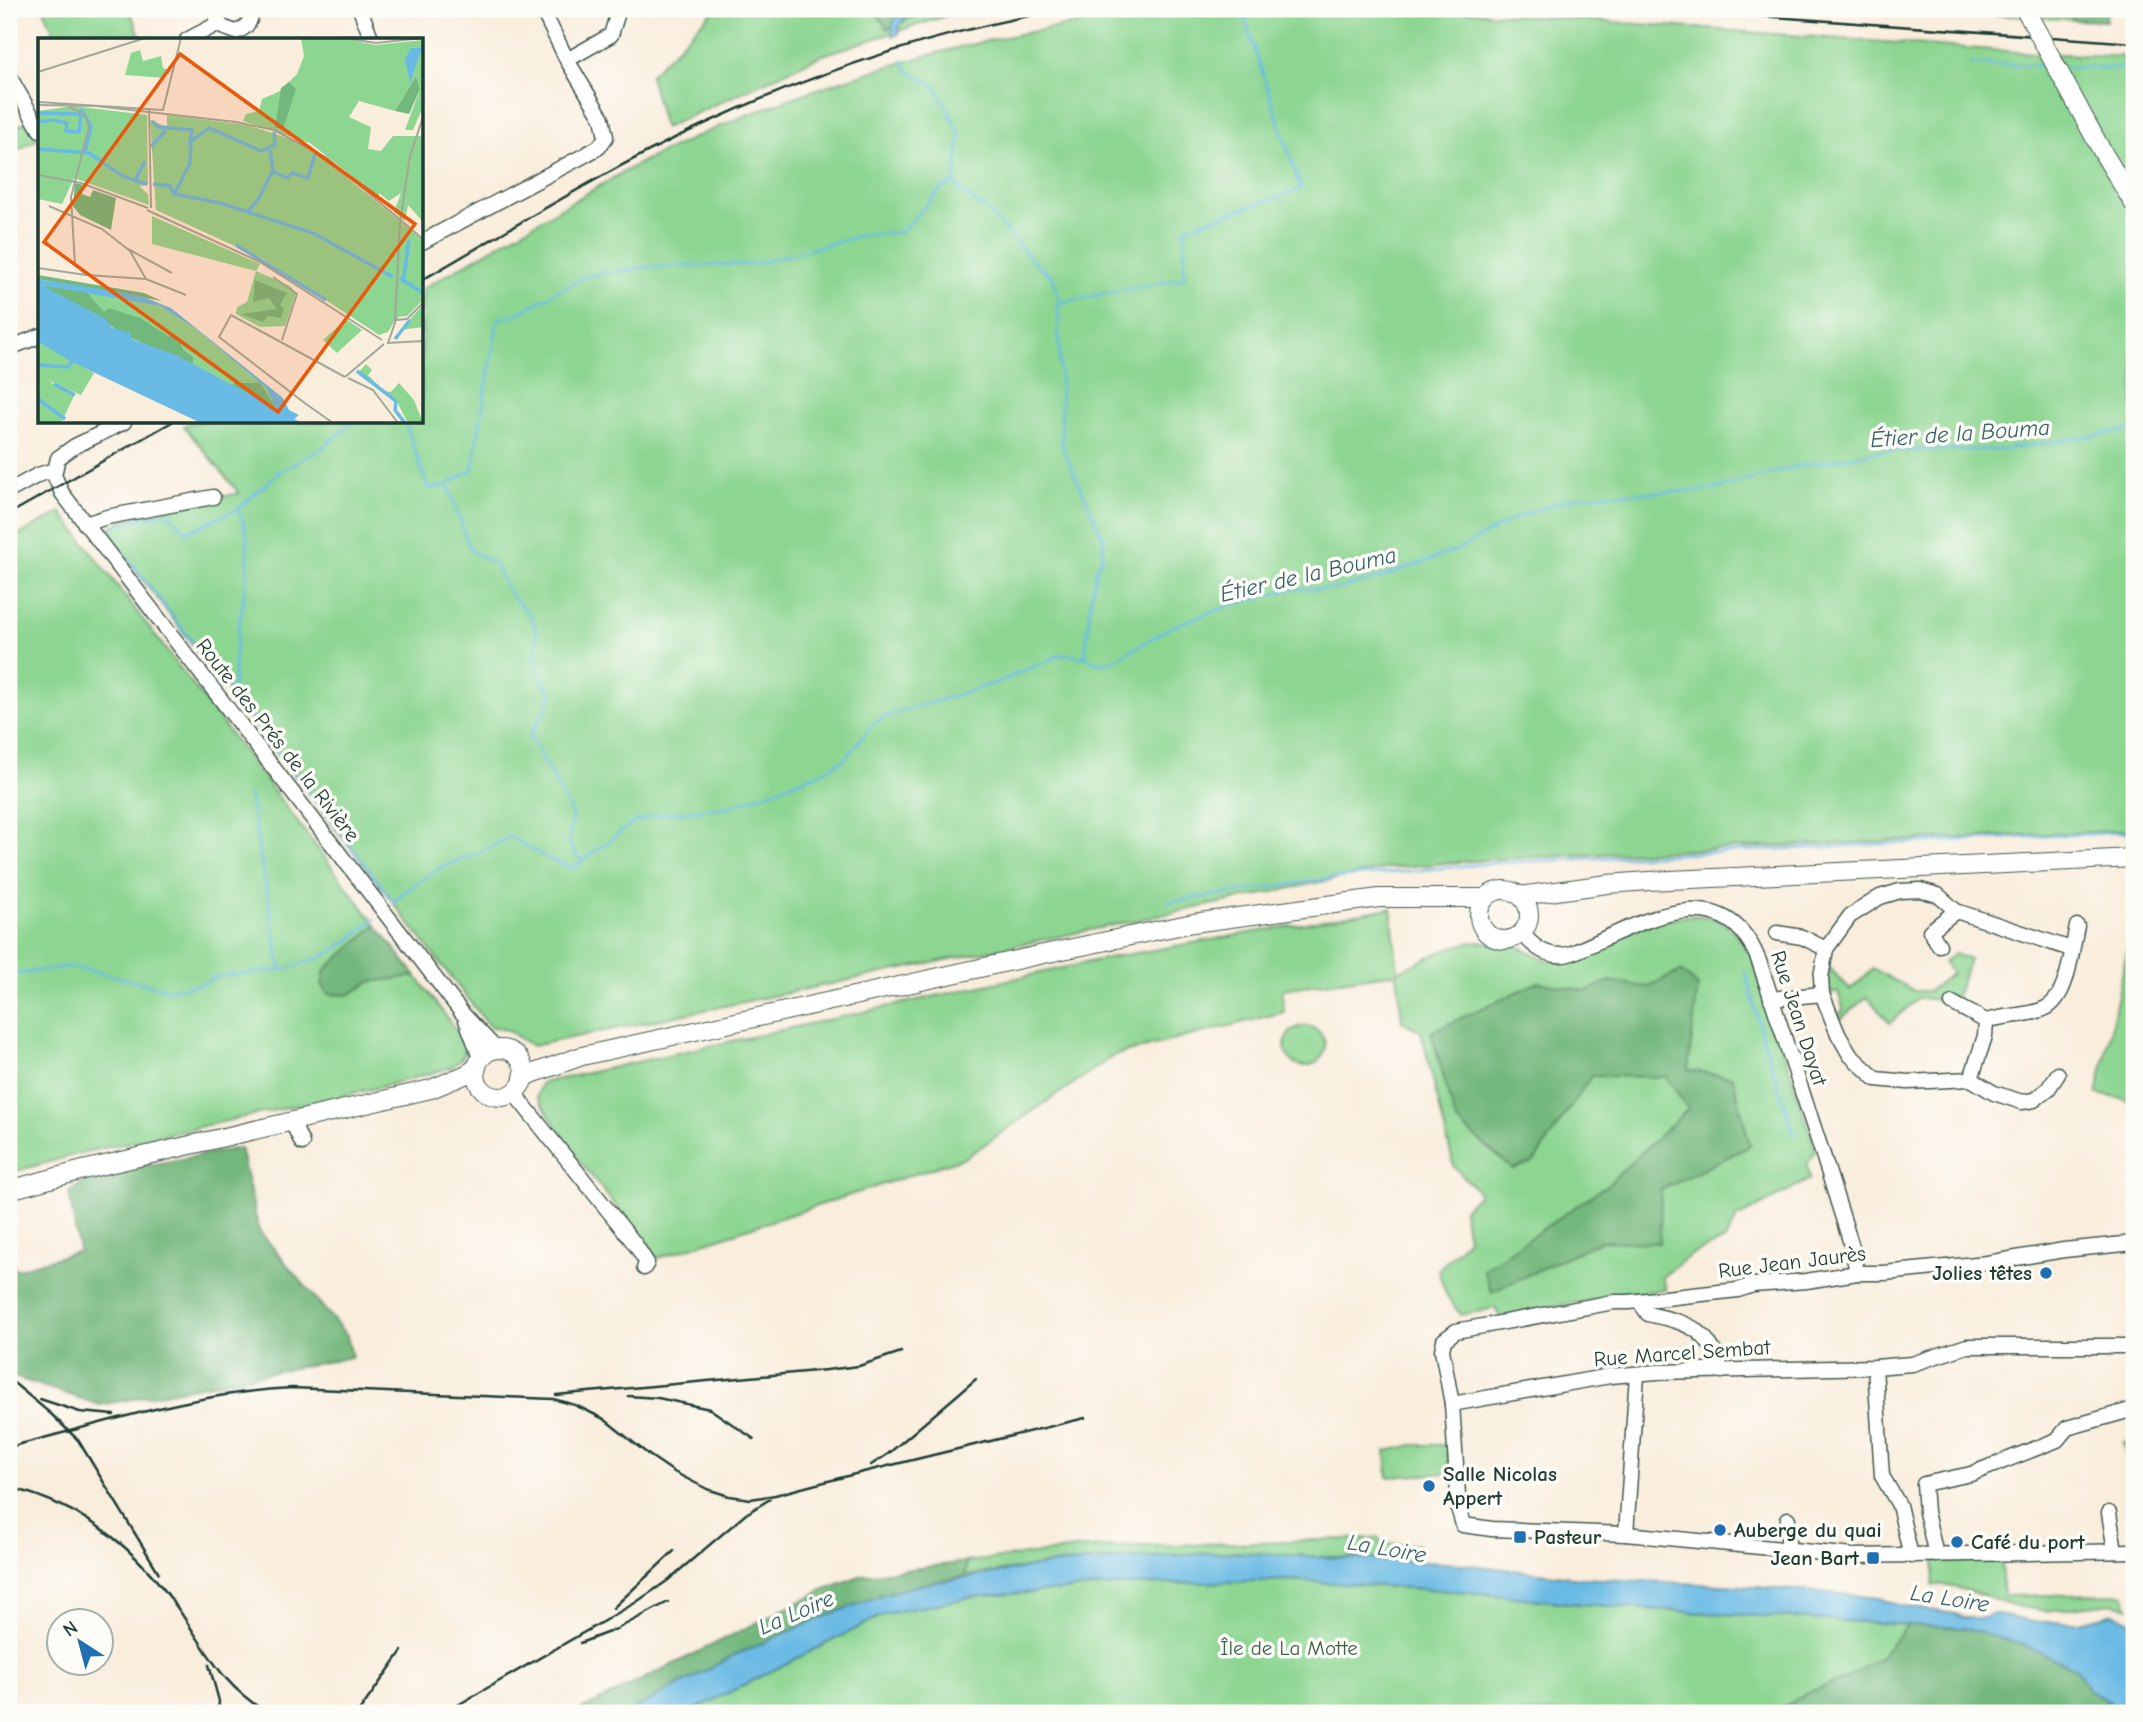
<svg xmlns="http://www.w3.org/2000/svg" width="2143" height="1722" font-family="'Comic Neue',sans-serif">
	<style>
		.green { fill: #8dd692; stroke: #568a63; stroke-width: 2 }
		.forest { fill: #72b77c; stroke: #487a58; stroke-width: 2 }
		.water { fill: #69bae4; stroke: #447c8c; stroke-width: 2 }
		.lines { fill: none; stroke-linecap: round; stroke-linejoin: round }
		.stream { stroke: #69bae4; stroke-width: 2.5 }
		.minor-casing { stroke: #40574d; stroke-width: 17 }
		.major-casing { stroke: #40574d; stroke-width: 20 }
		.minor { stroke: #fff; stroke-width: 14 }
		.major { stroke: #fff; stroke-width: 18 }
		.rail { stroke: #1f3d34; stroke-width: 2.5 }
		.major-bridge-casing { stroke: #40574d; stroke-width: 20; stroke-linecap: butt }
		.major-bridge { stroke: #fff; stroke-width: 18 }
		.poi-dot { fill: #1f6fb2; stroke: #fdfcf7; stroke-width: 2.5 }
		.labels { text-anchor: middle; stroke-width: 7; stroke-linejoin: round; paint-order: stroke }
		.street-label { font-size: 21px; fill: #1f3d34; stroke: #fdfcf7 }
		.poi-label { font-size: 21px; font-weight: bold; fill: #1f3d34; stroke: #fdfcf7; text-anchor: start }
		.park-label { font-size: 21px; fill: #3a634c; stroke: #fdfcf7 }
		.water-label { font-size: 23px; font-style: italic; fill: #356269; stroke: #fdfcf7 }
		.inset-river { fill: none; stroke: #69bae4; stroke-width: 3.5 }
		.inset-road { fill: none; stroke: #a2a799; stroke-width: 2 }
		.view { fill: #e8590c; fill-opacity: 0.15; stroke: #e8590c; stroke-width: 3.5 }
		.inset-edge { fill: none; stroke: #1f3d34; stroke-width: 3.5 }
	</style>
	<rect width="100%" height="100%" fill="#fdfcf7"/>
	<filter id="ink" filterUnits="userSpaceOnUse"><feTurbulence type="fractalNoise" baseFrequency=".0143" numOctaves="2"/><feDisplacementMap in="SourceGraphic" scale="14" xChannelSelector="R" yChannelSelector="G"/><feConvolveMatrix kernelMatrix="1 2 1 2 8 2 1 2 1" color-interpolation-filters="sRGB"/></filter>
	<filter id="wash" filterUnits="userSpaceOnUse"><feTurbulence type="fractalNoise" baseFrequency=".00686" numOctaves="4" result="noise"/><feDisplacementMap in="SourceGraphic" scale="28" xChannelSelector="R" yChannelSelector="G"/><feGaussianBlur stdDeviation="1.57" result="paint"/><feColorMatrix in="noise" values="0 0 0 0 0 0 0 0 0 0 0 0 0 0 0 0 0 1.4 0 .05"/><feComposite in="paint" operator="in"/></filter>
	<g filter="url(#wash)">
		<rect width="100%" height="100%" fill="#f9eddc"/>
		<g class="green">
			<path d="M44,9H129L142,40H57Z"/>
			<path d="M715,9H967L820,56L664,128L650,75Z"/>
			<path d="M1215,9H1434L2033,53L2134,57V191L2096,154L2134,217V830L1496,859L1388,868L532,1046L507,1030L489,1026L104,530L128,518L239,493L184,426L192,422H422V289C471,261 519,233 568,204C594,190 620,173 646,160C825,73 1018,21 1215,9Z"/>
			<path d="M1966,9H2068L2074,20L1968,13Z"/>
			<path d="M26,122L38,139L9,154V130Z"/>
			<path d="M61,512L376,925L325,970L348,995L370,982L416,976L466,1043L463,1057L452,1067L381,1087L85,1152L9,1173V540Z"/>
			<path d="M1391,908L1398,972C1417,963 1454,943 1475,942C1489,942 1506,944 1519,947C1533,951 1536,959 1554,961C1597,945 1666,908 1710,917C1728,921 1740,939 1751,952L1816,1150L1807,1165L1810,1179L1737,1218L1725,1240L1690,1255L1662,1277L1666,1289L1555,1306L1501,1317L1495,1308L1461,1315L1447,1297L1438,1270L1468,1239L1463,1210L1479,1194L1477,1190L1454,1167L1421,1031L1402,1021L1397,973L1282,989L1284,1012L1115,1055L966,1157L658,1258L580,1162L537,1097L541,1083L1108,958Z"/>
			<path d="M2134,919V1101L2097,1094Z"/>
			<path d="M1954,954L1969,959L1956,997L1948,995L1940,1000L1918,998L1890,1023L1867,997L1839,1020L1837,1014L1842,1012L1843,1008L1838,992L1830,993L1828,982L1829,967L1850,990L1873,969L1914,991H1929L1952,973L1944,962Z"/>
			<circle cx="1305" cy="1046" r="20"/>
			<path d="M2134,1441V1466L2129,1467L2123,1443Z"/>
			<path d="M1413,1445H1447L1450,1473L1388,1477L1386,1451Z"/>
			<path d="M1379,1538L1380,1543L1419,1545L1416,1561L1227,1552L1052,1564L965,1576L967,1562L1084,1548Z"/>
			<path d="M2001,1559L2003,1596L2125,1594L2128,1607L2112,1603L2046,1611L2016,1606L1955,1587L1933,1585L1935,1560Z"/>
			<path d="M1290,1580L1469,1592L1569,1603L1690,1612L1964,1628L2103,1713H688L885,1614L972,1597L1130,1585Z"/>
		</g>
		<g class="forest">
			<path d="M874,9H929L887,29Z"/>
			<path d="M2068,9H2107L2106,21L2074,20Z"/>
			<path d="M376,925L416,976L370,982L348,995L328,994L322,984L325,970Z"/>
			<path d="M1681,971L1698,986L1688,1070L1733,1077L1750,1146L1661,1190L1660,1243L1600,1241L1492,1292L1483,1270L1607,1185L1688,1109L1666,1077L1591,1076L1534,1162L1513,1169L1456,1121L1431,1032L1538,982L1586,991L1610,981L1647,987Z"/>
			<path d="M240,1148L259,1231L347,1336L352,1357L100,1405L14,1377L9,1369V1254L15,1270L79,1251L69,1193L91,1176Z"/>
			<path d="M967,1562L965,1576L924,1584L885,1594L818,1619L735,1655L627,1713H575L825,1589L863,1575Z"/>
			<path d="M1907,1625L1964,1628L2023,1645L2076,1668L2090,1691L2110,1701L2111,1708L2103,1713H1778L1779,1709L1812,1691L1843,1680L1881,1657Z"/>
		</g>
		<g class="water">
			<path d="M908,9H922C911,15 896,19 899,34L893,36C890,21 896,16 908,9Z"/>
			<path d="M1227,1552L1462,1564L1580,1578L1742,1586L1841,1594L1879,1598L1901,1606L1955,1614L1964,1618H1980L1994,1614L2033,1622H2079L2114,1613L2134,1623V1713H2103L2111,1708L2110,1702L2090,1691L2076,1668L2023,1645L1964,1628L1690,1612L1569,1603L1469,1592L1290,1580L1130,1585L972,1597L885,1614L688,1713H627L735,1655L818,1619L884,1594L924,1584L1052,1564Z"/>
		</g>
		<g class="lines">
			<g class="stream">
				<path d="M1970,64L2048,66"/>
				<path d="M2065,67L2134,69"/>
				<path d="M955,183L961,192L988,211L1034,262L1053,277L1058,295L1062,446L1104,539L1102,557L1096,570L1091,598L1085,657"/>
				<path d="M1058,303L1184,278L1185,228L1301,189L1242,11"/>
				<path d="M405,422L428,488L443,487L472,470L498,319L515,315L585,276L648,267L756,264L863,235L901,232L943,187L955,183L960,135L936,86L908,71L902,59"/>
				<path d="M448,486L468,544L473,552L494,563L509,593L531,616L537,633L535,665L551,694L546,708L530,735L572,814L569,844L581,862"/>
				<path d="M167,512L187,532L238,509L279,472L321,449L353,422"/>
				<path d="M161,514L114,527L109,534L394,902L408,889L441,867L476,854L510,837L550,860L573,868L634,822L656,815L732,806L820,773L845,759L873,724L886,716L996,683L1062,654L1086,657L1100,663L1111,662L1171,627L1228,606L1292,589H1337L1380,578L1457,550L1517,517L1575,497L1600,494L1697,491L1719,488L1794,467L1887,450H2002L2134,429"/>
				<path d="M233,694C234,678 234,661 236,645C241,601 259,550 238,509"/>
				<path d="M249,795L281,969"/>
				<path d="M1168,902L1335,878L1496,863L2134,832"/>
				<path d="M1746,972L1761,1033L1794,1134"/>
				<path d="M9,975L67,967L84,969L168,989L199,985L216,977L286,969L322,957L351,939L375,919"/>
			</g>
		</g>
	</g>
	<g filter="url(#ink)">
		<g class="lines">
			<g class="minor-casing">
				<g id="minor">
					<path d="M218,9L217,18L222,27L236,32C247,28 253,20 250,9"/>
					<path d="M360,9L372,40"/>
					<path d="M187,40L219,23"/>
					<path d="M567,60L611,35L619,9"/>
					<path d="M9,76L40,130"/>
					<path d="M422,242L585,155L599,147L606,137L602,118L567,60L542,9"/>
					<path d="M9,348L40,336"/>
					<path d="M124,422L75,446L58,458L54,475L62,493L462,1013L497,1050"/>
					<path d="M9,491L38,475L54,470"/>
					<path d="M85,524L107,517L213,497"/>
					<path d="M1522,933C1535,949 1551,960 1572,953C1635,927 1725,867 1760,964L1824,1158L1852,1247L1857,1273"/>
					<path d="M1777,933L1802,937L1826,949"/>
					<path d="M1939,945L1930,931L1956,911"/>
					<path d="M1771,999L1822,994"/>
					<path d="M1952,1003L1986,1021"/>
					<path d="M466,1020L481,1059"/>
					<path d="M1986,1021C2005,1015 2024,1016 2041,1010C2069,1002 2071,950 2077,926"/>
					<path d="M2058,1074L2048,1089L2034,1100L2022,1102L1994,1093L1971,1079L1908,1082L1876,1079L1850,1055L1838,1034L1822,994L1821,977L1826,949L1850,916L1880,897L1900,891L1920,890L1938,895L1956,911L2071,949"/>
					<path d="M1971,1079L1985,1036L1986,1021"/>
					<path d="M514,1093L635,1244L647,1263L644,1268"/>
					<path d="M292,1122L302,1143"/>
					<path d="M2134,1243L2064,1250L1987,1263L1884,1273H1857L1806,1281L1753,1285L1738,1290L1629,1302H1614L1456,1331L1444,1340L1442,1350L1452,1404L1459,1511L1463,1525L1492,1529L1626,1534L1854,1556L2134,1551"/>
					<path d="M1639,1301L1648,1314C1688,1323 1708,1327 1722,1371"/>
					<path d="M1875,1367L1882,1476L1899,1505L1911,1556"/>
					<path d="M1452,1404L1610,1376L1657,1372L1875,1367L1912,1364L1967,1346H2134"/>
					<path d="M2109,1513L2115,1551"/>
					<path d="M1626,1534L1637,1375"/>
					<path d="M1788,1548V1519"/>
					<path d="M1936,1555L1926,1512L1924,1484L1971,1474L2057,1440L2067,1428L2134,1409"/>
				</g>
			</g>
			<g class="major-casing">
				<g id="major">
					<path d="M2102,151L2134,204"/>
					<circle cx="1504" cy="915" r="25"/>
					<path d="M1520,896L1607,884L1649,881L2134,858"/>
					<circle cx="500" cy="1073" r="24"/>
					<path d="M523,1077L582,1056L1039,955L1193,923L1379,898H1485"/>
					<path d="M9,1190L83,1170L431,1089L467,1074L477,1067"/>
				</g>
			</g>
			<use href="#minor" class="minor"/>
			<use href="#major" class="major"/>
			<g class="rail">
				<path d="M1662,9L2134,43"/>
				<path d="M422,280C514,227 605,170 702,125C818,71 939,31 1066,9"/>
				<path d="M9,514L172,422"/>
				<path d="M9,1379L51,1414L78,1440L159,1573"/>
				<path d="M556,1395L826,1370L859,1366L901,1352"/>
				<path d="M628,1396L658,1398L710,1409L754,1439"/>
				<path d="M40,1399L80,1412L114,1415"/>
				<path d="M9,1447C102,1424 196,1392 292,1388L553,1399L575,1405L604,1419L649,1455L674,1472L707,1489L729,1496L751,1499L775,1495L855,1474L1085,1418"/>
				<path d="M871,1465L888,1454L976,1379"/>
				<path d="M9,1487C86,1507 137,1548 181,1613C210,1656 222,1685 268,1713"/>
				<path d="M613,1608L674,1551"/>
				<path d="M580,1643L617,1629L668,1602"/>
				<path d="M209,1665L219,1701L218,1713"/>
				<path d="M358,1713L402,1651"/>
				<path d="M444,1713L635,1603L667,1581L746,1514L770,1499"/>
			</g>
			<g class="major-bridge-casing">
				<path id="major-bridge" d="M2025,9L2102,151"/>
			</g>
			<use href="#major-bridge" class="major-bridge"/>
		</g>
	</g>
	<g class="poi-dot">
		<circle cx="2046" cy="1273" r="7"/>
		<circle cx="1429" cy="1486" r="7"/>
		<circle cx="1720" cy="1530" r="7"/>
		<rect x="1513" y="1530" width="14" height="14" rx="3.5"/>
		<circle cx="1957" cy="1542" r="7"/>
		<rect x="1866" y="1551" width="14" height="14" rx="3.5"/>
	</g>
	<g class="labels">
		<g class="street-label">
			<text transform="translate(278 740) rotate(52)" y="7">Route des Prés de la Rivière</text>
			<text transform="translate(1799 1018) rotate(72)" y="7">Rue Jean Dayat</text>
			<text transform="translate(1792 1262) rotate(-7)" y="7">Rue Jean Jaurès</text>
			<text transform="translate(1682 1353) rotate(-4)" y="7">Rue Marcel Sembat</text>
		</g>
		<g class="poi-label">
			<text x="2032" y="1280" text-anchor="end">Jolies têtes</text>
			<text x="1443" y="1481">Salle Nicolas<tspan x="1443" dy="24">Appert</tspan></text>
			<text x="1734" y="1537">Auberge du quai</text>
			<text x="1534" y="1544">Pasteur</text>
			<text x="1971" y="1549">Café du port</text>
			<text x="1859" y="1565" text-anchor="end">Jean Bart</text>
		</g>
		<g class="park-label">
			<text x="1289" y="1655">Île de La Motte</text>
		</g>
		<g class="water-label">
			<text transform="translate(1960 433) rotate(-4)" y="8">Étier de la Bouma</text>
			<text transform="translate(1308 574) rotate(-13)" y="8">Étier de la Bouma</text>
			<text transform="translate(1387 1548) rotate(10)" y="8">La Loire</text>
			<text transform="translate(1950 1598) rotate(9)" y="8">La Loire</text>
			<text transform="translate(796 1612) rotate(-23)" y="8">La Loire</text>
		</g>
	</g>
	<g transform="translate(38 38)">
		<rect width="385" height="385" fill="#f9eddc"/>
		<path d="M263,0H304L337,7L385,2V69L375,92H367L382,51L378,38L357,73L321,63L311,79L333,89L330,111L343,113L355,98H385V184L370,167L367,183L356,174L363,155L351,163L341,155V160L272,105L205,83L208,76L221,73L224,61L242,53L259,36L266,18ZM102,12L105,23L123,18L125,30L136,34L128,33L127,40L87,37L93,15ZM35,68L109,77L110,147L101,148L110,156L111,167L36,140L24,166L0,161V73ZM129,77L210,87L255,102L288,122L385,202V262L369,278L359,279L350,294L341,297L225,221L118,172L112,82L129,89ZM114,178L222,226L218,233L252,248L258,255L247,288L222,289L198,276L199,269L209,264L218,233L114,206ZM10,247L122,268L158,291L228,350L238,369L137,318L120,314L23,256L12,255L6,249ZM385,267V289L362,292ZM308,281L324,292L299,315L285,302ZM0,304L56,335L43,357L9,342L36,358L23,385H0ZM328,326L334,332L330,337L346,353L353,354L361,345L376,362L385,385H370L358,362L320,335Z" fill="#8dd692"/>
		<path d="M378,38L382,51L371,76L357,73ZM251,44L258,51L245,91L237,90L243,50ZM37,145L46,147L44,156L52,159L55,152L78,160L73,192L42,177L35,168ZM0,237L106,255L124,263L0,241ZM217,242L249,255L242,267L246,271L243,280L230,278L225,284L203,276L239,271L231,260L215,264ZM3,247L48,253L66,274L71,270L102,280L130,298L140,299L145,312L155,319V327L93,300ZM196,345H222L238,370L194,349Z" fill="#72b77c"/>
		<path d="M373,10H384L372,45L367,21ZM0,241L103,258L133,270L245,360L251,372L261,377L256,381L265,385H163L36,325L0,304ZM3,247L122,268L158,291L228,350L238,370L140,318L94,301L92,295L73,289L68,281Z" fill="#69bae4" fill-rule="evenodd"/>
		<path class="inset-river" d="M43,71L53,88L47,114M0,75L43,76L41,94L28,93L29,85L16,82L0,84M114,83L121,89L154,92L152,104L171,90L223,113L237,107L236,94M113,109L128,92M0,111L51,115L86,139L109,146M235,134L250,140L254,135L270,140L277,116M96,144L107,123M115,146L132,148L136,156L182,165L275,195L355,239M137,155L152,125L153,105M210,173L220,162L235,132L232,112M198,207L288,262M362,240L385,255M365,245L371,202M357,301L372,282M0,327L30,329L36,321M319,333L358,363L357,372L367,385M16,346L37,357M0,361L27,381M225,385L256,380"/>
		<path class="inset-road" d="M306,0L338,5L384,0M0,34L107,0M0,64L125,72L143,0M0,67L58,68L198,84L236,92L289,120L385,201M31,69L46,76L51,89L33,159L37,227L49,237L108,241L148,257M111,72L113,170M0,137L43,145L110,170M11,168L64,191L92,213L108,241M122,178L109,172L222,224L344,302M90,211L134,235M0,230L48,237M235,239L259,256L244,302M358,282L369,281L385,265M357,283L362,184L372,118L385,79M349,305L385,303M350,305L359,279M307,339L346,306M310,340L335,352L360,385M268,366L181,299L193,277L307,339M268,366L295,385"/>
		<path class="view" d="M142,16L377,186L240,374L6,204Z"/>
		<rect width="385" height="385" class="inset-edge"/>
	</g>
	<rect width="2143" height="1722" fill="none" stroke="#fdfcf7" stroke-width="35"/>
	<g transform="translate(80 1642) rotate(324)"><circle r="33" fill="#fdfcf7" stroke="#a4b0a9" stroke-width="2"/>
	<path d="M0-5L12 26L0 18L-12 26Z" fill="#1f6fb2"/>
	<text y="-10" font-size="19" font-weight="bold" text-anchor="middle" fill="#1f3d34">N</text>
	</g>
</svg>
